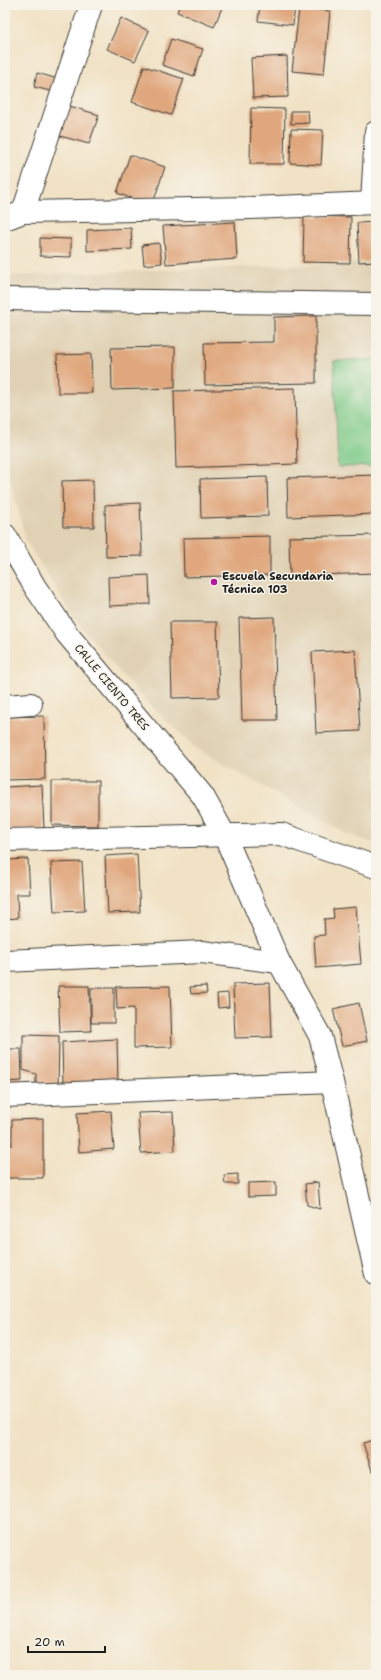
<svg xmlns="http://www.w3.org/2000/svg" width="381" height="1680" font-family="'Shantell Sans',sans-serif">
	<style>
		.built { fill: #e0d1b4 }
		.green { fill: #7eca89; stroke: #4d7352 }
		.building { fill: #e0a77e }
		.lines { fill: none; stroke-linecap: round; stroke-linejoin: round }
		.minor-casing { stroke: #3c3a35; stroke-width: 24 }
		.minor { stroke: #fff; stroke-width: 22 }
		.poi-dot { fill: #b5179e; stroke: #f7f3e8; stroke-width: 1.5 }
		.labels { text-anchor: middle; stroke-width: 3; stroke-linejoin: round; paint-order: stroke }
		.poi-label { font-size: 11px; font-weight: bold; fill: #1c1c1c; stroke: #f7f3e8; text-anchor: start }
		.street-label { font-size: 11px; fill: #1c1c1c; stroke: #f7f3e8 }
	</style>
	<rect width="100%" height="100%" fill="#f7f3e8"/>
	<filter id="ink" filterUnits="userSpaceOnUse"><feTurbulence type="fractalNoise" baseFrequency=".025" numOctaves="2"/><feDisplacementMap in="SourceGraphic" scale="8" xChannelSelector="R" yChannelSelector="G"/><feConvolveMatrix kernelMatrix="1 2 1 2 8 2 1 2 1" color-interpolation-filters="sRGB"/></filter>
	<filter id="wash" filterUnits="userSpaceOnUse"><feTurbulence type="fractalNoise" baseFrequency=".012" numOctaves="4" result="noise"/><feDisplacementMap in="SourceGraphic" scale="16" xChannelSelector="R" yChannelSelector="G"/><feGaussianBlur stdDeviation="0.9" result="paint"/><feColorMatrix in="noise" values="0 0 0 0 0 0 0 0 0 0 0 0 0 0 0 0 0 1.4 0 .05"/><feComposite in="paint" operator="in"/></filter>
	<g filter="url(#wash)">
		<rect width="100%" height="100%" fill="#f1e2c5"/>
		<path class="built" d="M376,262V844L347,834L197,749L138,693L77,622L26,541L5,459V276Z"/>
		<path class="green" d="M376,359V466L338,467L334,361Z"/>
		<g id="blocks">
			<g class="building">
				<path d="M180,5H223L214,27L177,12Z"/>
				<path d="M260,5H295L293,25L258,21Z"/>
				<path d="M299,8L330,11L324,74L292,71Z"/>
				<path d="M121,18L149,31L135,61L107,49Z"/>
				<path d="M171,39L203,49L194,76L162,65Z"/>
				<path d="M287,56L288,97L253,98L251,58Z"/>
				<path d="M144,66L184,79L171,115L132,102Z"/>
				<path d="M37,73L58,79L54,92L34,87Z"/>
				<path d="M63,104L99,115L89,144L53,134Z"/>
				<path d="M251,108L285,109L284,164H250Z"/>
				<path d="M291,111H308L309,123L291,124Z"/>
				<path d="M291,129L323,130L321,165L290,163Z"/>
				<path d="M130,155L165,167L152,206L117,193Z"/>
				<path d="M304,216L351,217L350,263L303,262Z"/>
				<path d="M235,222L237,259L166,264L163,226Z"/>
				<path d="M376,222V261L359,262L357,223Z"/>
				<path d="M131,228L132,249L87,251V230Z"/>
				<path d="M40,238L71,239V257L40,256Z"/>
				<path d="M159,243L162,263L144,265L142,245Z"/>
				<path d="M316,316V383L205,385L204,343L274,342V317Z"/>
				<path d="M175,347V388L112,390L111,348Z"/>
				<path d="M91,354L92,393H58L57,355Z"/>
				<path d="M295,388L297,464L176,468L174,391Z"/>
				<path d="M376,475V514L288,517L287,478Z"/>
				<path d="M267,477L268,516L201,518L200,479Z"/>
				<path d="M93,480L94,527H63L62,481Z"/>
				<path d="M140,503L142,556L106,557L105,505Z"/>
				<path d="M376,535V573L290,576L289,537Z"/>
				<path d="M270,536V575L184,577L183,538Z"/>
				<path d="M149,575L150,604L109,606L108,577Z"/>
				<path d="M274,617L277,720H242L239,618Z"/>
				<path d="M170,622H217L219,697L172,698Z"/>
				<path d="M355,650L360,731L316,733L312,652Z"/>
				<path d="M44,716L45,779L5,780V717Z"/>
				<path d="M52,781H98V826L52,825Z"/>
				<path d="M42,785L44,828L5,830V787Z"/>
				<path d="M137,854L140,912L108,913L105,856Z"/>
				<path d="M28,859L30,894H17L18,918L5,919V860Z"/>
				<path d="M82,862L85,911L54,912L51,863Z"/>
				<path d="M356,907L361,964L316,968L314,936L325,935L324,919L334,918L333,909Z"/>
				<path d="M270,983L272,1037L235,1038L233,984Z"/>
				<path d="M58,986H89L91,1031L60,1032Z"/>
				<path d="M170,986L172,1047L134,1048V1008L117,1009L116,987Z"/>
				<path d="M206,986L207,993L191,994L190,987Z"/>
				<rect x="91" y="988" width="23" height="35"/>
				<path d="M228,993L229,1007L218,1008L217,994Z"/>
				<path d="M359,1003L367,1041L342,1046L333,1009Z"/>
				<path d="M23,1035L59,1036L58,1091L36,1090V1074L23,1070Z"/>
				<path d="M117,1039L118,1086H63L62,1042Z"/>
				<path d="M5,1049H21L22,1081L5,1082Z"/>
				<path d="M111,1111L114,1149L79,1152L77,1113Z"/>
				<path d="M173,1112L175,1151L141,1153L138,1113Z"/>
				<path d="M43,1119V1178H5V1145H12V1120Z"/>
				<path d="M238,1174V1184H225L224,1175Z"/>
				<path d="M276,1182V1196L248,1197V1183Z"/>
				<path d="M318,1182L320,1209L307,1205L305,1184Z"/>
				<path d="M376,1439V1470L372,1471L363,1443Z"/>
			</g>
		</g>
	</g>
	<g filter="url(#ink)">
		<use href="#blocks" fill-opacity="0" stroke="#3c3a35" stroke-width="1"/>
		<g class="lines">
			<g class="minor-casing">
				<g id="minor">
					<path d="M372,203L376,132"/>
					<path d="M23,212L251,208L376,203"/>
					<path d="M5,219L23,212L91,5"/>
					<path d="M5,299L376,304"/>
					<path d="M5,535L35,587L67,634L203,796L224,834L279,962L320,1036L332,1082L376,1274"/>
					<path d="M5,706L31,704"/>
					<path d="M5,840L281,834L376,867"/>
					<path d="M5,961L202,952L279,962"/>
					<path d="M5,1096L332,1082"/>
				</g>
			</g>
			<use href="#minor" class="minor"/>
		</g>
	</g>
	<circle class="poi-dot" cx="214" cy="582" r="4"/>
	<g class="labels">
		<g class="poi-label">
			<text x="222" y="580">Escuela Secundaria<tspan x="222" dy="13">Técnica 103</tspan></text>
		</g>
		<g class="street-label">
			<text transform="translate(112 687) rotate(50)" y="4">CALLE CIENTO TRES</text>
		</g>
	</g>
	<rect width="381" height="1680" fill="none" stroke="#f7f3e8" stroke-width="20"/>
	<path d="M28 1646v6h77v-6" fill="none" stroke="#1c1c1c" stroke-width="2"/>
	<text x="34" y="1646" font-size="12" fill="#1c1c1c" stroke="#f7f3e8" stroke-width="3" paint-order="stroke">20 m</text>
</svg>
